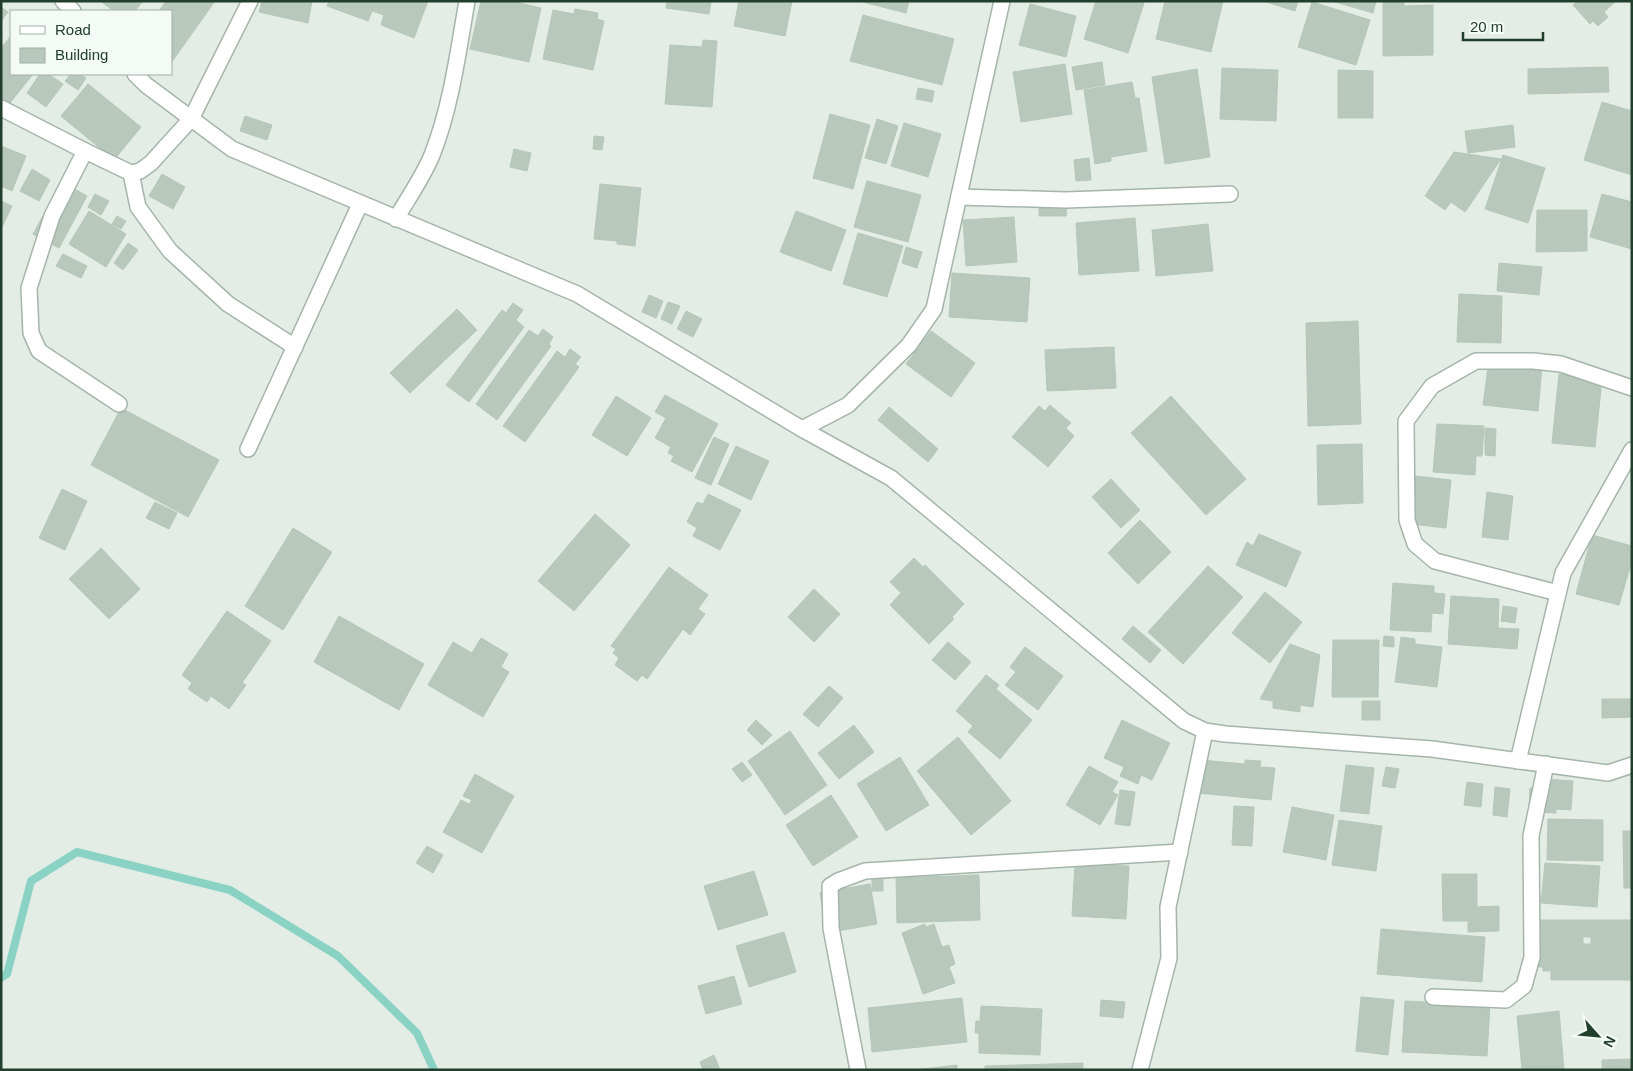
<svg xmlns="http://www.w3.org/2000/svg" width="1633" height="1071" font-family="Arial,sans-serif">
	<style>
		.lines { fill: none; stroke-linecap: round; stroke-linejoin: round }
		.stream { stroke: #8ad3c4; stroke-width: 8 }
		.building { fill: #b8c8bd; stroke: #b5c7b9; fill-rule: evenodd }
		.minor-casing { stroke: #a5b5aa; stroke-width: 18 }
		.minor { stroke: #fff; stroke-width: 15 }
	</style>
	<rect width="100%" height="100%" fill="#e3ede5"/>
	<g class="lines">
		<path class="stream" d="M1,978L7,974L31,881L77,852L230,890L338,956L417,1033L434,1070"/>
	</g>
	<g class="building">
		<path d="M104,1H143L135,11H114L103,3Z"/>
		<path d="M166,1H215L171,63V11H159Z"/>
		<path d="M262,1H312L308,23L259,12Z"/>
		<path d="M329,1H428L414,38L381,25L384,15L372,11L368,21L327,6Z"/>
		<path d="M481,1H511L541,8L529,62L470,49Z"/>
		<path d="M667,1H711L709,14L666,8Z"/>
		<path d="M739,1H792L785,36L734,26Z"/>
		<path d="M859,1H909L906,13Z"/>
		<path d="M1096,1H1140L1144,3L1128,53L1084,39Z"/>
		<path d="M1165,1H1223L1211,52L1156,39Z"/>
		<path d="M1263,1H1298L1295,11Z"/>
		<path d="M1332,1H1376L1373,13Z"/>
		<path d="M1383,1H1404V6L1433,5V55L1383,56Z"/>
		<path d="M1578,1H1616L1604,12L1608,17L1598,26L1593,21L1590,24L1573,5Z"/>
		<path d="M1312,2L1370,20L1356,65L1298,47Z"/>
		<path d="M1030,4L1076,16L1066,57L1019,45Z"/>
		<path d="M1,7L8,12L1,21Z"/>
		<path d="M575,9L598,13L597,19L604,21L593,70L543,59L553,10L574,14Z"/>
		<path d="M863,15L954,39L942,85L850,61Z"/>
		<path d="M11,36V74H33L6,108L1,104V48Z"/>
		<path d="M703,40L717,41L712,107L665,104L670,45L702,47Z"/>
		<path d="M1102,62L1105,85L1076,90L1072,67Z"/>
		<path d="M1065,64L1072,114L1021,122L1013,72Z"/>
		<path d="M1608,67L1609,92L1528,94V69Z"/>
		<path d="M1222,68L1278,70L1276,121L1220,119Z"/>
		<path d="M1197,69L1210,157L1165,164L1152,77Z"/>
		<path d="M1338,70L1373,71V118H1338Z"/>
		<path d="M40,74H48L63,84L46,107L27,93Z"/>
		<path d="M71,74H80L86,78L78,90L65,81Z"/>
		<path d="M1132,82L1135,98H1139L1147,151L1111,157V161L1095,164L1084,90Z"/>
		<path d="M88,84L141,127L114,160L61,116Z"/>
		<path d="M918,88L934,91L932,102L916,99Z"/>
		<path d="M1602,102L1632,111V175L1584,160Z"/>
		<path d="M830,114L870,125L853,189L813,178Z"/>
		<path d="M245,116L272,125L267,140L240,131Z"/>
		<path d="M877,119L898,126L886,164L865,158Z"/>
		<path d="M904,123L941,134L928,177L891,166Z"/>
		<path d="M1513,125L1515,147L1468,153L1465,131Z"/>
		<path d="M594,136L604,137L602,150L593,149Z"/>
		<path d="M1,146L26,156L12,191L1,186Z"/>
		<path d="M514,149L531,153L527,171L510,167Z"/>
		<path d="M1454,152L1501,159L1465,212L1451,202L1445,210L1425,196Z"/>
		<path d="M1503,155L1545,168L1528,223L1485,209Z"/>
		<path d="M1089,158L1091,180L1076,181L1074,160Z"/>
		<path d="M32,169L50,180L39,201L20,191Z"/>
		<path d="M162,174L185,187L173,209L149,196Z"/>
		<path d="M867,181L921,195L908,242L854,227Z"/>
		<path d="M62,182L87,196L59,248L33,234Z"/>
		<path d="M600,184L641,188L635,246L617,244V241L594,239Z"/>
		<path d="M95,194L109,201L101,215L88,207Z"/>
		<path d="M1602,194L1632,202V249L1590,237Z"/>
		<path d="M1,201L12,206L1,229Z"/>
		<path d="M1039,203H1067L1066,216H1039Z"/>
		<path d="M1537,210H1587V251L1536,252Z"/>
		<path d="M89,211L126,234L106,267L69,244Z"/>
		<path d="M796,211L846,230L831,271L780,252Z"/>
		<path d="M117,216L126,221L121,229L112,224Z"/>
		<path d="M1014,217L1017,262L966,266L963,220Z"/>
		<path d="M1135,218L1139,271L1079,275L1076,223Z"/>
		<path d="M1208,224L1213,271L1156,276L1152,230Z"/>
		<path d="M858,233L903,246L887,297L843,284Z"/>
		<path d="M128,243L138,250L123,270L114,263Z"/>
		<path d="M906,247L922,252L917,268L902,263Z"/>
		<path d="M63,254L87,266L81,278L56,266Z"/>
		<path d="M1499,263L1542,267L1539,295L1497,291Z"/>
		<path d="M952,273L1030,278L1027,322L949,317Z"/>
		<path d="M1459,294L1502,296L1501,343L1457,342Z"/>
		<path d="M649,295L663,301L656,318L642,312Z"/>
		<path d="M668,302L680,306L672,324L661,319Z"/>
		<path d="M513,303L523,310L516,320L524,327L469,402L446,385L502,310L506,313Z"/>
		<path d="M457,309L477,330L410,393L390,373Z"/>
		<path d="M686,311L702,319L693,337L677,329Z"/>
		<path d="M1358,321L1361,424L1308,426L1306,323Z"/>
		<path d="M543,329L553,337L549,344L551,346L497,420L476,404L529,330L538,336Z"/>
		<path d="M931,331L975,363L951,397L906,364Z"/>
		<path d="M1114,347L1116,388L1047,391L1045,350Z"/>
		<path d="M570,349L581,357L575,364L579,367L525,442L503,426L557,351L565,357Z"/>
		<path d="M1489,360L1542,366L1538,411L1483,405Z"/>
		<path d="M1559,374L1602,379L1595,447L1552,443Z"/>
		<path d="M665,395L718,424L692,472L671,461L674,456L668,453L671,447L655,438L666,418L655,412Z"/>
		<path d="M616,396L651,418L627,456L592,435Z"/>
		<path d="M1171,396L1246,479L1206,515L1131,433Z"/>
		<path d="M1050,405L1071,423L1066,428L1074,436L1048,467L1012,437L1039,406L1045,411Z"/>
		<path d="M889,407L938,449L928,462L878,420Z"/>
		<path d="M121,408L219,460L188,517L91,465Z"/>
		<path d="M1437,424L1484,426L1482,456H1476L1475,475L1433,472Z"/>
		<path d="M1485,428L1496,429L1495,456L1485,455Z"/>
		<path d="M714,437L729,444L711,485L695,478Z"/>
		<path d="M1362,444L1363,503L1318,505L1317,445Z"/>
		<path d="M736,446L769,461L751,500L718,484Z"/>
		<path d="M1407,475L1451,480L1446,528L1402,523Z"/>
		<path d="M1111,479L1140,510L1121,528L1092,497Z"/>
		<path d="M62,489L87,501L65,550L39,538Z"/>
		<path d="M1487,492L1513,496L1508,540L1482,537Z"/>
		<path d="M708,494L741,510L720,550L693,536L697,528L687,522L697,502L703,504Z"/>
		<path d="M155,502L177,513L169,529L146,518Z"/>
		<path d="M595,514L630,545L574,611L538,581Z"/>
		<path d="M1140,520L1171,552L1138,584L1108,553Z"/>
		<path d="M293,528L332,552L283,630L245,606Z"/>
		<path d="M1259,534L1301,552L1286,587L1236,565L1247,542L1253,546Z"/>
		<path d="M1592,535L1632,546V560L1619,605L1576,594Z"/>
		<path d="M101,548L140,589L109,619L69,579Z"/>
		<path d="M914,558L923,567L925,565L964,604L952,617L954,619L929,644L890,605L901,593L890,582Z"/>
		<path d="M1208,566L1243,597L1183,664L1148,632Z"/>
		<path d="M669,567L708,595L698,609L705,614L690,635L683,629L647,679L642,675L637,681L615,665L619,658L613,653L616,649L611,646Z"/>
		<path d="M1393,583L1434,586V593L1445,594L1443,614L1432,613L1431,632L1390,630Z"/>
		<path d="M814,589L840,614L814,642L788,617Z"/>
		<path d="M1265,592L1302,622L1270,663L1232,633Z"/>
		<path d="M1451,596L1499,599L1498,628L1519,629L1517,649L1448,644Z"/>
		<path d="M1503,606L1517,608L1515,623L1501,621Z"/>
		<path d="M227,611L271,641L242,683L246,685L229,709L211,696L207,702L188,689L192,683L182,675Z"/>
		<path d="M339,616L424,664L399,710L314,662Z"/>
		<path d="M1133,626L1161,650L1150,663L1122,639Z"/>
		<path d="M1384,636L1394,637V647L1383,646Z"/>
		<path d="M1401,637L1415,639V644L1442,647L1437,687L1395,682Z"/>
		<path d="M481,638L508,654L501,667L509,672L483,717L428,685L453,642L472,653Z"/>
		<path d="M1333,640H1379L1378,697H1332Z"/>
		<path d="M948,642L971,662L955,680L932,660Z"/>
		<path d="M1290,644L1320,655L1313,707L1300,705V712L1273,708V701L1260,699Z"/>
		<path d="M1025,647L1063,676L1038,710L1005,685L1016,672L1010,667Z"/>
		<path d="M986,675L999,685L996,689L1032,720L1000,759L968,732L973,726L956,711Z"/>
		<path d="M829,686L843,698L818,727L803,714Z"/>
		<path d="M1602,699H1632V717L1602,718Z"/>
		<rect x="1362" y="701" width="18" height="19"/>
		<path d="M756,720L772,735L762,745L747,730Z"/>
		<path d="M1122,720L1170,743L1152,780L1141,775L1138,784L1120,776L1124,767L1104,758Z"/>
		<path d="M854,725L874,752L839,779L818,753Z"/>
		<path d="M790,731L827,785L785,815L748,761Z"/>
		<path d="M958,737L1011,801L971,835L917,771Z"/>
		<path d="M900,757L929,805L886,831L857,784Z"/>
		<path d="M1201,760L1245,764V760L1261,761L1260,767L1275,768L1271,800L1197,793Z"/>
		<path d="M742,762L752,775L742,782L732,769Z"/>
		<path d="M1346,765L1374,768L1369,814L1340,811Z"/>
		<path d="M1089,766L1118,782L1112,792L1118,795L1100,825L1066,805Z"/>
		<path d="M1386,767L1399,769L1395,788L1382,786Z"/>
		<path d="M475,774L514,796L482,853L443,832L461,800L469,804L472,800L463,796Z"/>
		<path d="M1545,779L1573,781L1571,810L1556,809V813L1529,812L1530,788H1544Z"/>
		<path d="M1467,782L1483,784L1481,807L1464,805Z"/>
		<path d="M1495,787L1510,789L1507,817L1493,815Z"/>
		<path d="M1120,790L1135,792L1130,826L1115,824Z"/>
		<path d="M831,795L858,837L813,866L786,825Z"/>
		<path d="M1234,806L1254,807L1252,846L1232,845Z"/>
		<path d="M1292,807L1334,815L1326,860L1283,852Z"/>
		<path d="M1548,819L1603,820V861L1547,860Z"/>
		<path d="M1339,820L1382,826L1376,871L1332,865Z"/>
		<path d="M1623,831H1632V888H1624Z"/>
		<path d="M427,846L443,855L433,873L416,863Z"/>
		<path d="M1545,863L1600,866L1597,907L1541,903Z"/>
		<path d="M1075,864L1129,866L1126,919L1072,916Z"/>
		<path d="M754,871L768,915L718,930L704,886Z"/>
		<path d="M1442,874H1477V907L1499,906V931L1468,932V921H1443Z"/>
		<rect x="872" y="875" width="11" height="16"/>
		<path d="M979,875L980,920L897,923L896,878Z"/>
		<path d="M870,884L877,924L827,933L820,893Z"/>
		<path d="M1537,920H1632L1631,980H1551V971H1543V967H1537ZM1583,937H1591V944H1583Z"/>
		<path d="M925,924L926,927L934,924L942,947L949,945L955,964L949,967L955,983L923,994L902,933Z"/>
		<path d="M1381,929L1485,937L1482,982L1377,974Z"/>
		<path d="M784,932L796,972L749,987L736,946Z"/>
		<path d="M734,976L742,1004L706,1014L698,986Z"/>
		<path d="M1361,997L1394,1000L1388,1055L1356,1051Z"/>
		<path d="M962,998L967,1042L872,1052L868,1008Z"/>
		<path d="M1101,1000L1125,1002L1123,1018L1100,1016Z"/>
		<path d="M1405,1001L1490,1005L1487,1056L1402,1052Z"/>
		<path d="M981,1006L1042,1009L1040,1055L979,1053V1033H975L976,1021H980Z"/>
		<path d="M1559,1011L1564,1070H1522L1517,1016Z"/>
		<path d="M714,1055L720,1070H703L700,1062Z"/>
		<path d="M1632,1059V1070H1602V1060Z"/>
		<path d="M1083,1063V1070H985V1066Z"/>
		<path d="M957,1065V1070H915Z"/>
	</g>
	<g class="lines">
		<g class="minor-casing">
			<g id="minor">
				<path d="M63,1L73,11"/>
				<path d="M135,74L146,85L232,149L577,294L802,429L891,478L1184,721L1205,731L1225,734L1432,749L1608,773L1632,765"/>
				<path d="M1,108L85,151L131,173L140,171L151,163L191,119L250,1"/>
				<path d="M85,151L52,216L29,288L31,333L39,351L119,404"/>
				<path d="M131,173L138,207L170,251L228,304L295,347"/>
				<path d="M959,197L1066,200L1230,194"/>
				<path d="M396,219C408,198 423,177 432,155C451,107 458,53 467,1"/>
				<path d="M802,429L848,405L909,345L934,309L1002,1"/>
				<path d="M248,449L360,204"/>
				<path d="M1558,593L1435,561L1415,544L1407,520L1406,421L1432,386L1476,361H1533L1561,364L1632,388"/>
				<path d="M1518,761L1563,573L1632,450"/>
				<path d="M1433,997L1506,1000L1524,986L1532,957L1531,836L1546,764"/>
				<path d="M858,1070L831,928L830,886L838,881L865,871L1180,852"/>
				<path d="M1140,1070L1169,958L1168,907L1205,731"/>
			</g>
		</g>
		<use href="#minor" class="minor"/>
	</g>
	<rect width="1633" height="1071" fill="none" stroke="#223f2d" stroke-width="5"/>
	<rect x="10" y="10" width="162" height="65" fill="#f4faf5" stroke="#a0afa5"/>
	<rect x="20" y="26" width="25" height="8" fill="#ffffff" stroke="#a0afa5"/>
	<text x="55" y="35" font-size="15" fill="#223f2d">Road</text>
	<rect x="20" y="48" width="25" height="15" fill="#b8c8bd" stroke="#a0afa5"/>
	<text x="55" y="60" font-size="15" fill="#223f2d">Building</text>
	<g transform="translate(1598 1036) rotate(117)" stroke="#f4faf5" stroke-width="4" paint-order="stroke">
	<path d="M0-4L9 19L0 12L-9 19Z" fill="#223f2d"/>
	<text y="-8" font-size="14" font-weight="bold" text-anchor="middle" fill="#223f2d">N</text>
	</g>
	<path d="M1463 32v8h80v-8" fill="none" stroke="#223f2d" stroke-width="2.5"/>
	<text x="1470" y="32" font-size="15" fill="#223f2d" stroke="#f4faf5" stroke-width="4" paint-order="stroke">20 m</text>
</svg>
